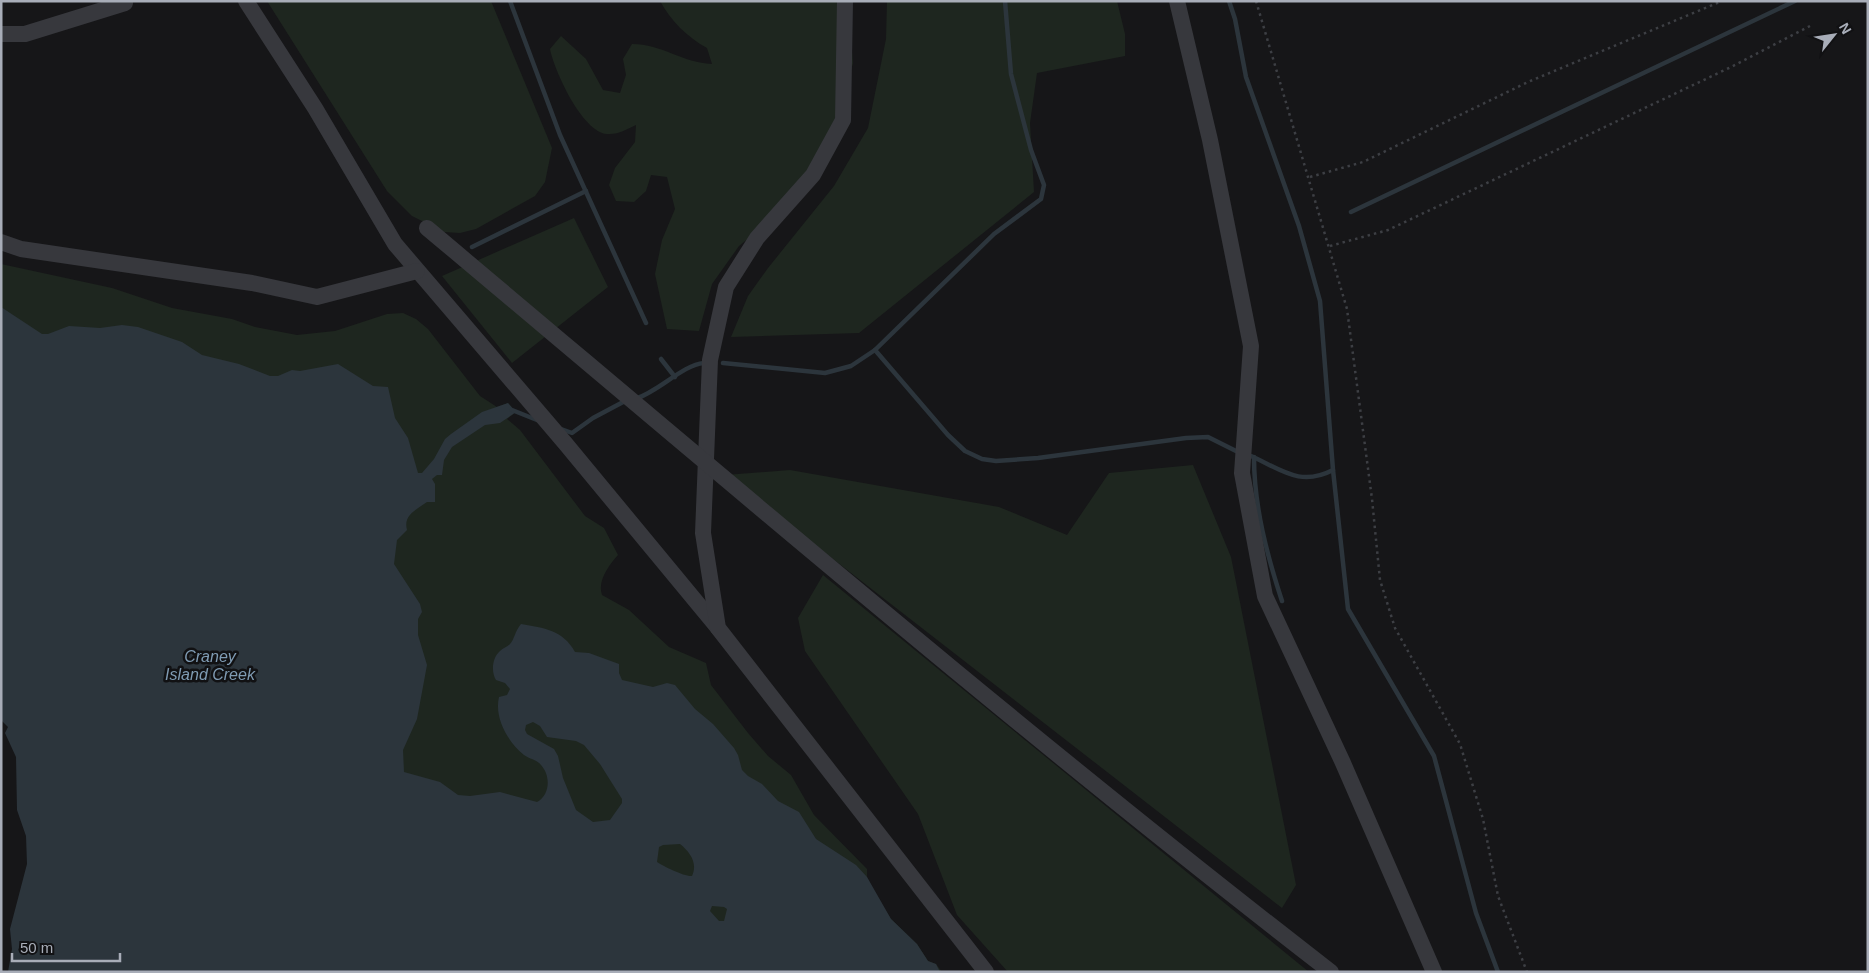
<svg xmlns="http://www.w3.org/2000/svg" width="1869" height="973" font-family="Helvetica,sans-serif">
	<style>
		.green { fill: #1e261f }
		.water { fill: #2c353c; fill-rule: evenodd }
		.lines { fill: none; stroke-linecap: round; stroke-linejoin: round }
		.stream { stroke: #2c353c; stroke-width: 4.5 }
		.path { stroke: #3d3f44; stroke-width: 2.5; stroke-dasharray: 2.5 4; stroke-linecap: butt }
		.minor { stroke: #37383d; stroke-width: 16 }
		.labels { text-anchor: middle; stroke-width: 5; stroke-linejoin: round; paint-order: stroke }
		.water-label { font-size: 16px; font-style: italic; fill: #7f9bb3; stroke: #111113 }
	</style>
	<rect width="100%" height="100%" fill="#161618"/>
	<g class="green">
		<path d="M267,1H491L552,148L545,182L535,196L476,229L460,233L444,232L412,216L387,191Z"/>
		<path d="M660,1H848L853,63L838,118L818,162L777,215L739,246L712,284L699,331L667,329L655,274L662,240L675,209L667,177L651,175L646,191L634,202L616,201L609,185L615,168L635,142L636,125C627,129 618,135 607,134C582,132 554,70 550,49L561,36L586,59L603,90L620,93L626,75L623,59L632,44C662,44 683,63 712,64L707,48C687,37 671,21 660,1Z"/>
		<path d="M887,1H1117L1125,34V56L1037,73L1030,123L1034,192L859,333L731,337L748,296L768,268L834,186L868,128L886,39Z"/>
		<path d="M574,218L608,287L512,363L442,276Z"/>
		<path d="M1,264L112,288L172,308L232,319L255,327L297,335L335,331L387,314L403,313L416,319L428,329L480,396L497,407L508,403L516,412L507,419L520,430L585,516L604,528L618,555C609,565 597,581 602,595L629,610L669,647L706,663L711,685L748,733L768,756L791,775L814,815L867,869V877L876,895L891,919L917,944L928,961L936,964L942,972H387L1,377Z"/>
		<path d="M1193,465L1231,557L1296,885L1282,908L725,475L790,470L999,507L1067,535L1109,473Z"/>
		<path d="M823,575L1309,972H1008L957,915L918,814L805,651L798,618Z"/>
	</g>
	<path class="water" d="M1,307L42,334H48L69,326L100,328L122,325L138,327L182,342L202,355L239,364L270,376H278L292,370L300,371L338,364L373,386L388,387L395,418L408,438L418,473H422L434,459L445,439L451,434L482,412L508,403L516,412L500,423L485,425L452,447L444,460L442,475H437L432,479L435,484V502H427C416,510 403,515 407,530L397,540L394,564L420,604L422,612L418,619V635L427,665L417,719L403,750L404,772L440,782L458,795L470,796L500,792L537,802C550,795 551,776 541,765C537,760 530,759 524,755C508,742 494,718 499,697L507,695L510,689L505,683L496,680C491,672 492,658 500,651C503,648 507,647 510,644C514,640 515,631 521,624C544,628 563,630 575,652L589,653L619,664V673L622,680L653,687L667,683L675,685L695,709L713,724L734,748L738,755L742,770L748,776L762,784L778,801L799,812L816,839L856,865L867,877L891,919L917,944L928,961L936,964L940,972H8L12,949L10,929L27,864L26,836L17,810L16,757L5,733L8,727L1,720ZM533,722L540,726L547,737L576,741L584,745L600,764L622,799V803L610,820L593,822L576,810L563,778L558,756L554,749L527,734L525,730L526,725ZM680,844C690,852 698,863 692,876C685,877 663,866 657,862L659,847L663,845ZM712,906L724,907L727,909L724,921H719L710,911Z"/>
	<g class="lines">
		<g class="stream">
			<path d="M510,1L560,135L646,323"/>
			<path d="M1229,1L1235,19L1246,77L1299,226L1320,301L1333,470L1348,609L1434,756L1476,913L1498,972"/>
			<path d="M1351,212L1795,1"/>
			<path d="M472,247L586,191"/>
			<path d="M875,350L948,435L965,451L982,459L996,461L1038,458L1186,438L1208,437L1236,451"/>
			<path d="M661,359L675,377"/>
			<path d="M723,363L825,373L851,366L875,350L994,234L1041,199L1044,185L1031,150L1011,74L1005,1"/>
			<path d="M635,399C660,391 682,365 704,363"/>
			<path d="M512,410L537,420"/>
			<path d="M561,429L572,433L593,418L625,401"/>
			<path d="M1251,456C1282,470 1300,487 1333,470"/>
			<path d="M1254,457C1254,507 1267,555 1282,601"/>
		</g>
		<g class="path">
			<path d="M1256,1L1347,309L1372,499L1380,580L1395,628L1460,744L1483,819L1498,896L1527,972"/>
			<path d="M1310,177L1363,162L1528,82L1722,1"/>
			<path d="M1330,246L1388,230L1729,68L1810,26"/>
		</g>
		<g class="minor">
			<path d="M246,1L315,108L395,244L565,443L718,628"/>
			<path d="M845,1L843,120L813,175L757,238L726,287L710,360L703,533L718,628L986,972"/>
			<path d="M1177,1L1210,140L1251,346L1242,473L1265,596L1343,763L1434,972"/>
			<path d="M1,34H25L125,3"/>
			<path d="M427,228C726,479 1023,734 1331,972"/>
			<path d="M1,242L21,249L252,283L317,297L417,271"/>
		</g>
	</g>
	<g class="labels">
		<g class="water-label">
			<text x="210" y="662">Craney<tspan x="210" dy="18">Island Creek</tspan></text>
		</g>
	</g>
	<rect width="1869" height="973" fill="none" stroke="#a8adb8" stroke-width="5"/>
	<g transform="translate(1834 35) rotate(60)" stroke="#111113" stroke-width="4" paint-order="stroke">
	<path d="M0-4L9 19L0 12L-9 19Z" fill="#a8adb8"/>
	<text y="-8" font-size="14" font-weight="bold" text-anchor="middle" fill="#a8adb8">N</text>
	</g>
	<path d="M12 953v8h108v-8" fill="none" stroke="#a8adb8" stroke-width="2.5"/>
	<text x="20" y="953" font-size="15" fill="#a8adb8" stroke="#111113" stroke-width="4" paint-order="stroke">50 m</text>
</svg>
